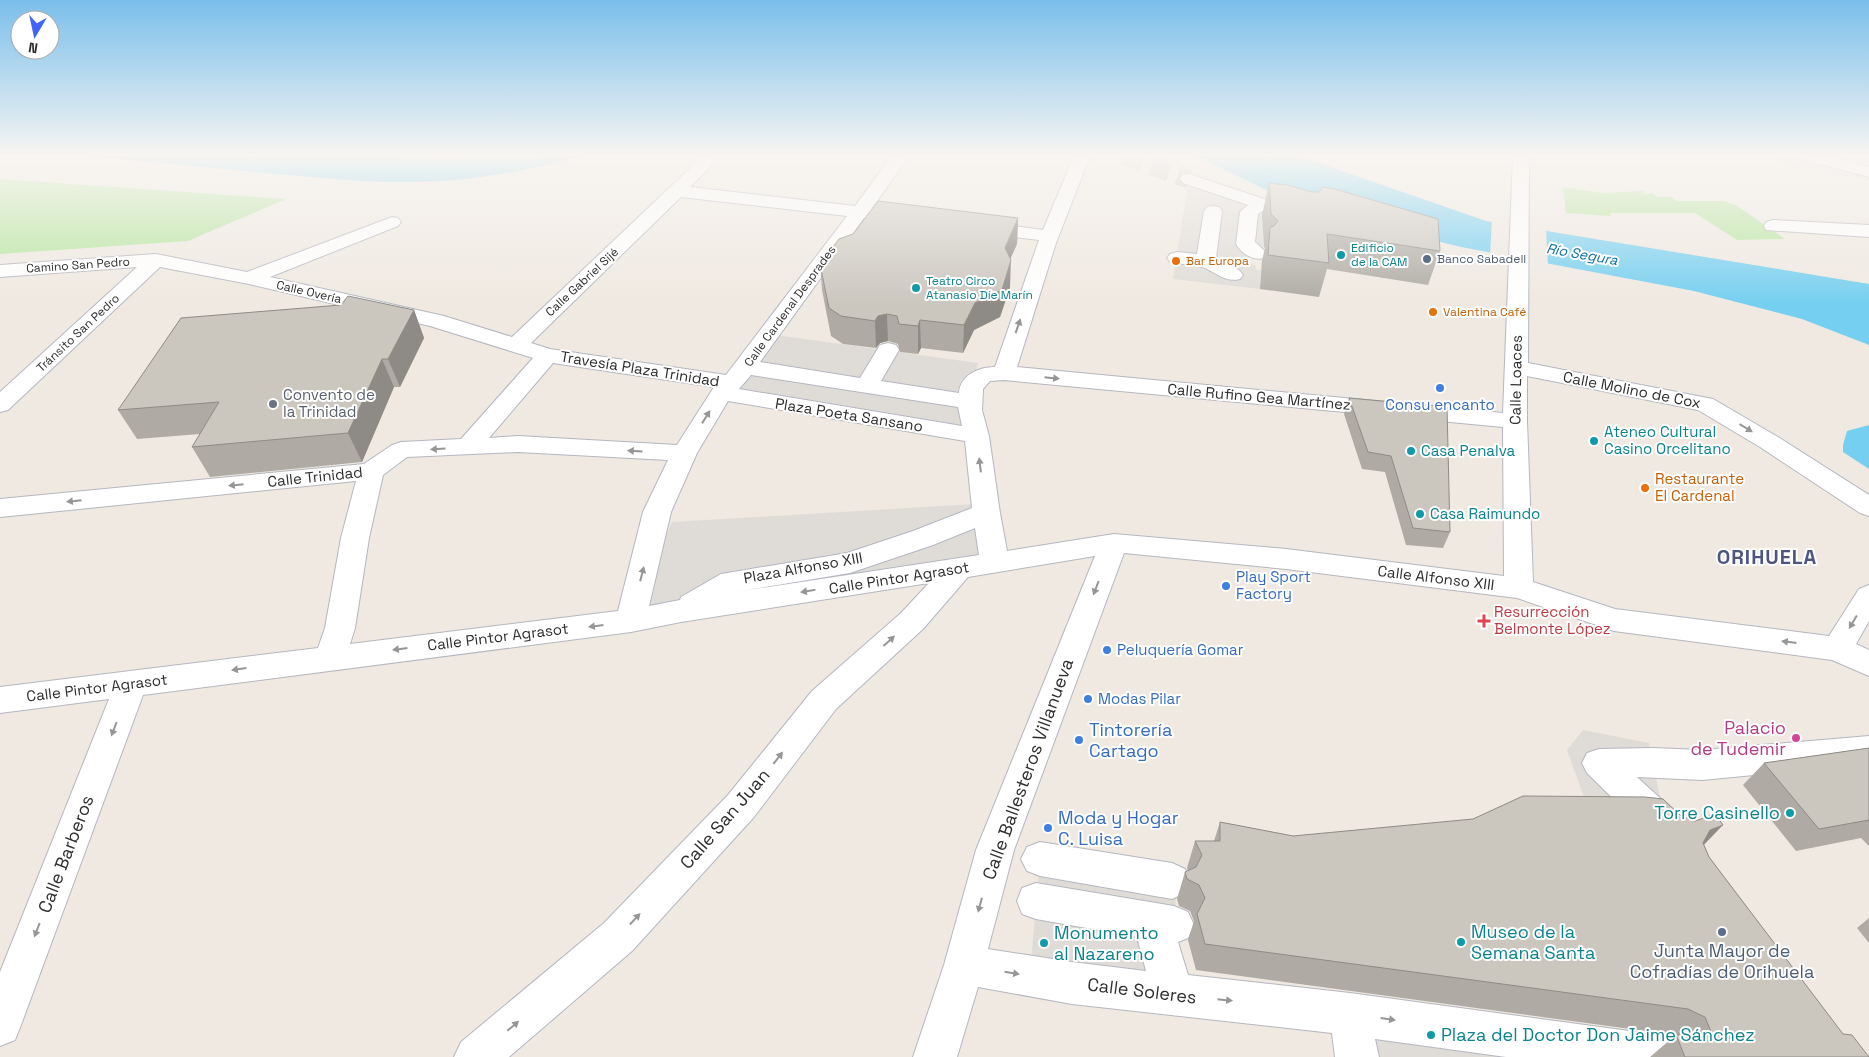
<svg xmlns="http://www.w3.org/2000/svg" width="1869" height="1057" font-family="'Space Grotesk',sans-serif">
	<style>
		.green { fill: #b6e59e }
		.plaza { fill: #dfdcd8 }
		.water { fill: #75cff0 }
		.pier { fill: #efe9e1 }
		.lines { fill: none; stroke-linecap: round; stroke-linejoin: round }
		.minor-tunnel { stroke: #c8c4bd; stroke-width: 19; stroke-dasharray: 19 9; stroke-linecap: butt }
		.minor-casing { stroke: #b4b7c1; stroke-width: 2 }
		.minor { fill: #fff; fill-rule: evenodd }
		.wall { fill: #afaba4 }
		.shaded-wall { fill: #8e8b86 }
		.building { fill: #cbc7bf; stroke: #8e8b86 }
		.oneway { fill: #969696 }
		.culture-dot { fill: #0f9aa8; stroke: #fff; stroke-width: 2 }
		.service-dot { fill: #5c6f8a; stroke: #fff; stroke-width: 2 }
		.food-dot { fill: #e8710a; stroke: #fff; stroke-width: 2 }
		.shop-dot { fill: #3f7fe0; stroke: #fff; stroke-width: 2 }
		.worship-dot { fill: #6b7280; stroke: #fff; stroke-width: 2 }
		.health-dot { fill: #e0444e; stroke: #fff; stroke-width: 2 }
		.hotel-dot { fill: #d1479c; stroke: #fff; stroke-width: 2 }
		.labels { text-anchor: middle; stroke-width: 4; stroke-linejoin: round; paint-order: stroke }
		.far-culture-label { font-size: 12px; fill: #0d838f; stroke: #fff; text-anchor: start }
		.far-service-label { font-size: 12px; fill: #4e5e75; stroke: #fff; text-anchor: start }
		.far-food-label { font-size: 12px; fill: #c56008; stroke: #fff; text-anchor: start }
		.far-street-label { font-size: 12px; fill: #2e2e2e; stroke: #fff }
		.far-water-label { font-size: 14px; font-style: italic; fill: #0d6fa3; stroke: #fff }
		.street-label { font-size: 15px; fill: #2e2e2e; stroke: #fff }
		.worship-label { font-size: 15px; fill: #5b616d; stroke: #fff; text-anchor: start }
		.shop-label { font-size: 15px; fill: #366cbe; stroke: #fff; text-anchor: start }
		.culture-label { font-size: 15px; fill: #0d838f; stroke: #fff; text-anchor: start }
		.food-label { font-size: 15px; fill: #c56008; stroke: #fff; text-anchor: start }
		.health-label { font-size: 15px; fill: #be3a42; stroke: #fff; text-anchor: start }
		.near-hotel-label { font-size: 18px; fill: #b23c85; stroke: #fff; text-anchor: end }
		.near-shop-label { font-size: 18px; fill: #366cbe; stroke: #fff; text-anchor: start }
		.near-street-label { font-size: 18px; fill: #2e2e2e; stroke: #fff }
		.near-culture-label { font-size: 18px; fill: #0d838f; stroke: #fff; text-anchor: start }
		.near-service-label { font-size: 18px; fill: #4e5e75; stroke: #fff }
		.district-label { font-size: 20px; font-weight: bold; letter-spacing: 1px; fill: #4d5680; stroke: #fff }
	</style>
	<rect width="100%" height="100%" fill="#efe9e1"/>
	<g class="green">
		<path d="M0,179L286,199L188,241L0,254Z"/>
		<path d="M1563,187L1602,193L1643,191L1645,194L1652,193L1657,197H1671L1677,201H1723L1736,205L1785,239L1737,240L1695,213H1610L1611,216L1566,213Z"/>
	</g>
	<g class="plaza">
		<path d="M1776,156H1808L1869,173V180L1826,174H1799Z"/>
		<path d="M1189,179L1285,212L1262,215L1264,253L1243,259L1256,266V270H1261L1260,289L1173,279Z"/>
		<path d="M769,334L978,363L971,387L977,436L721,393Z"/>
		<path d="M975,504L995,563L631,621L672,522Z"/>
		<path d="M1583,730L1649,743L1660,797L1682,831L1594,825L1567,750Z"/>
		<path d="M1041,849L1176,892L1173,994L1031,961Z"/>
		<path d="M1357,1015L1646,1057H1364Z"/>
	</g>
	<g class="water">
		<path d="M86,156H391C455,160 519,156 583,156C527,171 469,182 411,182C363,183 315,177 267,173C207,167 146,162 86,156Z"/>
		<path d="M1196,156H1299L1486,221L1869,284V345L1802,319L1694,291L1461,247L1331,215L1266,190Z"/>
		<path d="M1869,425V469L1843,452V445L1847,431Z"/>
	</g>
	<path class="pier" d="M1492,220L1546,230L1548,265L1490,255Z"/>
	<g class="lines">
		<path class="minor-tunnel" d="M1125,156L1189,179"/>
		<g class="minor-casing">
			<g id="minor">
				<path d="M703,156H721L690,187L855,206L892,156H909L872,208L881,210L884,214L881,218H864L760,362L860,378L880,345L888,343L896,345L899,350L881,381L959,393C960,375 979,367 995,367L1039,240L980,233L973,231L971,227L973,223L980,221L1043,230L1074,156H1090L1056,243L1017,367L1503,413L1513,156H1529L1528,363L1713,399L1778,437L1869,495V516L1860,513L1760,447L1698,410L1527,376V421L1533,582L1615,609L1829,636L1859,589L1869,585V621L1856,644L1869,650V676L1832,660L1614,631L1517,598L1286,569L1124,553L1014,850L988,949L1072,962L1146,971L1137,937L1036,919L1022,914L1017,901L1022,888L1036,883L1174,906L1188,912L1194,925L1188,938L1178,942L1188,975L1350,993L1659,1035L1674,1042L1681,1057H1506L1375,1039L1379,1057H1335L1332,1033L1072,1004L978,987L957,1057H913L944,965L976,850L1095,556L968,577L923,629L836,709L754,817L632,951L509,1057H454L461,1042L604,923L728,795L812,691L901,613L929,583L681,622L631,632L143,695L21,1025L15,1040L0,1046V972L109,699L0,713V687L318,648L325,628L341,538L356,481L0,517V499L364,464L392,445L401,442L461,439L533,358L430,326L249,284L160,267L8,410L0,412V392L137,267L0,277V265L156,254L247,272L392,217L398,218L401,222L398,226L270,277L444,316L512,337ZM681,197L847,216L726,375L550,349L531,343ZM553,363L714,387L677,445L518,436L489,438ZM751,375L958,407L962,426L739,389ZM1004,380L1503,427L1504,576L1286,549L1114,534L1007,551L1000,513L989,436L982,410L983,389L990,381ZM728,401L965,441L972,508L913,531L847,553L721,574L681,597L680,600L649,606L671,512L697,453ZM518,452L668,460L643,512L618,611L350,644L355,628L369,538L383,475L407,457ZM975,528L979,555L735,592L850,573L933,545Z"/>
				<path d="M1800,156H1829L1869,167V177L1802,159Z"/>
				<path d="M1189,174L1307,213L1310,217L1307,221L1301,222L1264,210L1258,214L1255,242L1268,254L1265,258C1253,261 1242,254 1236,244L1240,212L1248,205L1183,183L1180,179L1183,175Z"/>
				<path d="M1213,206L1219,207L1222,211L1216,258L1240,271L1243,275L1240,279C1225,283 1216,272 1202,267C1193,263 1180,265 1170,262L1167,258L1170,254L1177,252L1197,254L1204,211L1207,207Z"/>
				<path d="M1773,220L1869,225V237L1766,230L1764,226L1766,222Z"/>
				<path d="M1869,736V764L1702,780L1637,777L1675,812L1680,823L1675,834L1662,839L1649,834L1587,773L1582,763L1587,753L1599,749L1653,748L1702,750Z"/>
				<path d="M1040,842L1172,863L1185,869L1191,881L1185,893L1172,899L1040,876L1027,871L1021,859L1027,847Z"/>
			</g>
		</g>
		<use href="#minor" class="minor"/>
	</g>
	<g class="wall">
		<path d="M1269,183L1312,192H1319L1440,251L1428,285L1327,269L1319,297L1260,289L1262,260L1265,248L1264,247L1262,215Z"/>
		<path d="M1018,218L1017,244L1010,259V287L1000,317L974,330L963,353L921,348L918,354L900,352L898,344L888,341L880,343L876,348L843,344L831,336L822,290L820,264Z"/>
		<path d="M341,305L414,310L424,338L400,387H394L362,462L210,477L192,447L200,434L137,439L118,410Z"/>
		<path d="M1349,398L1450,532L1443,548L1406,545L1385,472L1362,469L1344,414Z"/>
		<path d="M1869,748V846L1861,838L1796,851L1743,785L1764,763Z"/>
		<path d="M1713,811L1704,845L1709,857L1843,1034L1869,1057H1650L1671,1039L1660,1033L1196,970L1188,940L1194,921L1190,911L1179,906L1177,899L1185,872L1188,871L1187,868L1195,841H1214L1220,822L1293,836L1681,816L1695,821L1707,817Z"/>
		<path d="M1869,918V943L1857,928Z"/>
	</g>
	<g class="shaded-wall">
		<path d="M1018,218L1017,244L1003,275L1005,248Z"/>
		<path d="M1011,260L1010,287L1000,317L974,330L963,353L964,325L975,303Z"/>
		<path d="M414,310L424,338L400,387L388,359Z"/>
		<path d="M887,314L888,341L880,343L876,348L875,321L878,316Z"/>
		<path d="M920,320L921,348L918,354V326Z"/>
		<path d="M382,359L394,387L362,462L348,433Z"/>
		<path d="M1723,825L1697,852L1710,830Z"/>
	</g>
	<g class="building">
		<path d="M1269,183L1287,185L1312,192H1319L1323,187L1335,189L1438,219L1440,251L1327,234L1329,263L1268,255L1270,227L1274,226L1278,221L1271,214Z"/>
		<path d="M878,201L1018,218L1005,248L1011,260L1002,290L975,303L964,325L920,320L918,326L899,324L897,316L887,314L878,316L875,321L841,316L829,308L820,264L839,239L853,234Z"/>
		<path d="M348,296L414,310L388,359H382L348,433L192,447L219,402L118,410L181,318L341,305Z"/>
		<path d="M1349,398L1447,407L1450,532L1413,528L1391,456L1368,452Z"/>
		<path d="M1869,748V820L1819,829L1764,763Z"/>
		<path d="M1523,796L1645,797L1663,799L1681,816L1695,821L1710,816L1713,811L1723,825L1710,830L1703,843L1709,857L1843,1034L1852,1035L1869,1057H1685L1676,1035L1712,1034L1705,1017L1688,1009L1205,944L1197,914L1205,898L1199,885L1187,879L1185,872L1196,867L1202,855L1195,841H1220V822L1293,836L1473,819Z"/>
	</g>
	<defs><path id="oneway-solid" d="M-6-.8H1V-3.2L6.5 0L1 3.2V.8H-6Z" transform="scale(1.25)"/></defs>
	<g class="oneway">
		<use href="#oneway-solid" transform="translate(1018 326) rotate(-71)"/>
		<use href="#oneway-solid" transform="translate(1052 378) rotate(6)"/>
		<use href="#oneway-solid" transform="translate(706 417) rotate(-58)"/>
		<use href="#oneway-solid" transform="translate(1746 428) rotate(31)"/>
		<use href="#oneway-solid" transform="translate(438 449) rotate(177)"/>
		<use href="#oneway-solid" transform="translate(635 451) rotate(-177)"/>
		<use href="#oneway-solid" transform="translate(980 465) rotate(-97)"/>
		<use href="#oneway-solid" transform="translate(236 485) rotate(174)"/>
		<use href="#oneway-solid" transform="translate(74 501) rotate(174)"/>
		<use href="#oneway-solid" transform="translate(642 574) rotate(-76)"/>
		<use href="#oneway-solid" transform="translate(1096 588) rotate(111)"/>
		<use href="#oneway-solid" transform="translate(808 591) rotate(171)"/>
		<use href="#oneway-solid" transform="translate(1853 622) rotate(121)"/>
		<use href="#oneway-solid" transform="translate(596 626) rotate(173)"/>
		<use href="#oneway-solid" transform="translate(889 641) rotate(-42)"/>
		<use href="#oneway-solid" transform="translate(1789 642) rotate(-173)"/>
		<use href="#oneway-solid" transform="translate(400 649) rotate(173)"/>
		<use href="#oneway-solid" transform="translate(239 669) rotate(172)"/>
		<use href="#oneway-solid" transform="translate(114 729) rotate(111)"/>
		<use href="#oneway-solid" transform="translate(778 758) rotate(-52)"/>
		<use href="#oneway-solid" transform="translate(980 905) rotate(105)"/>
		<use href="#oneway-solid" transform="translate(635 919) rotate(-47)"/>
		<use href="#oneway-solid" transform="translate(37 930) rotate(111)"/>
		<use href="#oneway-solid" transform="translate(1012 973) rotate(9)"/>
		<use href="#oneway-solid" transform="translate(1225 1000) rotate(6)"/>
		<use href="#oneway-solid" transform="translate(1388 1019) rotate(8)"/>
		<use href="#oneway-solid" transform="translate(513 1026) rotate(-40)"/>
	</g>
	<linearGradient id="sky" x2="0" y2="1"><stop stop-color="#7abfeb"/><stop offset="0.51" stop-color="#f8f5f2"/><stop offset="1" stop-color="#f8f5f2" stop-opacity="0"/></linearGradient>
	<rect width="1869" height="304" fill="url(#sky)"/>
	<g class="culture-dot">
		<circle cx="1341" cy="255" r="5"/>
		<circle cx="916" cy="288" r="5"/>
		<circle cx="1594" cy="441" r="5"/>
		<circle cx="1411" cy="451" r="5"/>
		<circle cx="1420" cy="514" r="5"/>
		<circle cx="1790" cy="813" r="5"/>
		<circle cx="1461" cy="942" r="5"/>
		<circle cx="1044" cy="943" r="5"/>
		<circle cx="1431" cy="1035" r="5"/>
	</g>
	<g class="service-dot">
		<circle cx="1427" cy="259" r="5"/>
		<circle cx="1722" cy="932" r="5"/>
	</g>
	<g class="food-dot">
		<circle cx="1176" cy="261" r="5"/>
		<circle cx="1433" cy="312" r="5"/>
		<circle cx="1645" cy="488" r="5"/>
	</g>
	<g class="shop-dot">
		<circle cx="1440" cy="388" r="5"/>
		<circle cx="1226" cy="586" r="5"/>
		<circle cx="1107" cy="650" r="5"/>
		<circle cx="1088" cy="699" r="5"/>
		<circle cx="1079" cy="740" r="5"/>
		<circle cx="1048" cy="828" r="5"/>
	</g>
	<circle class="worship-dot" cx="273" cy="404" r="5"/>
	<path class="health-dot" d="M1481.5 613.5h5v5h5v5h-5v5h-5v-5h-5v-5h5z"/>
	<circle class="hotel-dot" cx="1796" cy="738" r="5"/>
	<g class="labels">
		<g class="far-culture-label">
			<text x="1351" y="252">Edificio<tspan x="1351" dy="14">de la CAM</tspan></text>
			<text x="926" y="285">Teatro Circo<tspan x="926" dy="14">Atanasio Díe Marín</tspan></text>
		</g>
		<g class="far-service-label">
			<text x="1437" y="263">Banco Sabadell</text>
		</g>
		<g class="far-food-label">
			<text x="1186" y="265">Bar Europa</text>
			<text x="1443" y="316">Valentina Café</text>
		</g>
		<g class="far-street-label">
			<text transform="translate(78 265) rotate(-4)" y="4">Camino San Pedro</text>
			<text transform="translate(582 282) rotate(-43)" y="4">Calle Gabriel Sijé</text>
			<text transform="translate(309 292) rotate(13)" y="4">Calle Overía</text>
			<text transform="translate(790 306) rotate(-54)" y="4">Calle Cardenal Desprades</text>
			<text transform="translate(78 333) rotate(-43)" y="4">Tránsito San Pedro</text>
		</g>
		<g class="far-water-label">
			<text transform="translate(1582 254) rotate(10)" y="5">Río Segura</text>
		</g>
		<g class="street-label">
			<text transform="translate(640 369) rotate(9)" y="5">Travesía Plaza Trinidad</text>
			<text transform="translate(1516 380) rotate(-89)" y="5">Calle Loaces</text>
			<text transform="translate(1632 390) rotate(11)" y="5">Calle Molino de Cox</text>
			<text transform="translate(1259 397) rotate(5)" y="5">Calle Rufino Gea Martínez</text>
			<text transform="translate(849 415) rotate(9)" y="5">Plaza Poeta Sansano</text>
			<text transform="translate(315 477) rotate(-6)" y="5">Calle Trinidad</text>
			<text transform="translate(803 568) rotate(-10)" y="5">Plaza Alfonso XIII</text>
			<text transform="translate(899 578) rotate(-9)" y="5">Calle Pintor Agrasot</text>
			<text transform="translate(1436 578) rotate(7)" y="5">Calle Alfonso XIII</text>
			<text transform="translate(498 637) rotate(-7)" y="5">Calle Pintor Agrasot</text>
			<text transform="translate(97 688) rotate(-7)" y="5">Calle Pintor Agrasot</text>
		</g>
		<g class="worship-label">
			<text x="283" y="400">Convento de<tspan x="283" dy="17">la Trinidad</tspan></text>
		</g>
		<g class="shop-label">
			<text x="1440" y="410" text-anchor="middle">Consu encanto</text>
			<text x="1236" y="582">Play Sport<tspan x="1236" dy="17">Factory</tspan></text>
			<text x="1117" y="655">Peluquería Gomar</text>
			<text x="1098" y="704">Modas Pilar</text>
		</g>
		<g class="culture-label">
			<text x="1604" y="437">Ateneo Cultural<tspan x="1604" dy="17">Casino Orcelitano</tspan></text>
			<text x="1421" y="456">Casa Penalva</text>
			<text x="1430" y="519">Casa Raimundo</text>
		</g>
		<g class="food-label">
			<text x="1655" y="484">Restaurante<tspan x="1655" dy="17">El Cardenal</tspan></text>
		</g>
		<g class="health-label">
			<text x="1494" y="617">Resurrección<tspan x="1494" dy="17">Belmonte López</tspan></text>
		</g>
		<g class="near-hotel-label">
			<text x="1786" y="734">Palacio<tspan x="1786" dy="21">de Tudemir</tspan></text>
		</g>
		<g class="near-shop-label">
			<text x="1089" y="736">Tintorería<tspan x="1089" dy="21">Cartago</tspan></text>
			<text x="1058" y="824">Moda y Hogar<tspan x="1058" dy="21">C. Luisa</tspan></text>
		</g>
		<g class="near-street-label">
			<text transform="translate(1028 769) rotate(-70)" y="6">Calle Ballesteros Villanueva</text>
			<text transform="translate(725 819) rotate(-49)" y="6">Calle San Juan</text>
			<text transform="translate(66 854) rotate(-69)" y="6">Calle Barberos</text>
			<text transform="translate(1142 991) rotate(7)" y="6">Calle Soleres</text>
		</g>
		<g class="near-culture-label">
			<text x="1780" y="819" text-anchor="end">Torre Casinello</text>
			<text x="1471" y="938">Museo de la<tspan x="1471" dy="21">Semana Santa</tspan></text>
			<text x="1054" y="939">Monumento<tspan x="1054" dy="21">al Nazareno</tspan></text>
			<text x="1441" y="1041">Plaza del Doctor Don Jaime Sánchez</text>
		</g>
		<g class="near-service-label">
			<text x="1722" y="957">Junta Mayor de<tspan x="1722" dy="21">Cofradías de Orihuela</tspan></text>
		</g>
		<g class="district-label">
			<text x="1767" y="564">ORIHUELA</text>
		</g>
	</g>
	<g transform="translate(35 35) rotate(189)"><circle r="24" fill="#ffffff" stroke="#ababab"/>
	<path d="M0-4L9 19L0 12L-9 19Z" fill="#4264fb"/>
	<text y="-8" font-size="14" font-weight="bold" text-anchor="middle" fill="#2e2e2e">N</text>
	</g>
</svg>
